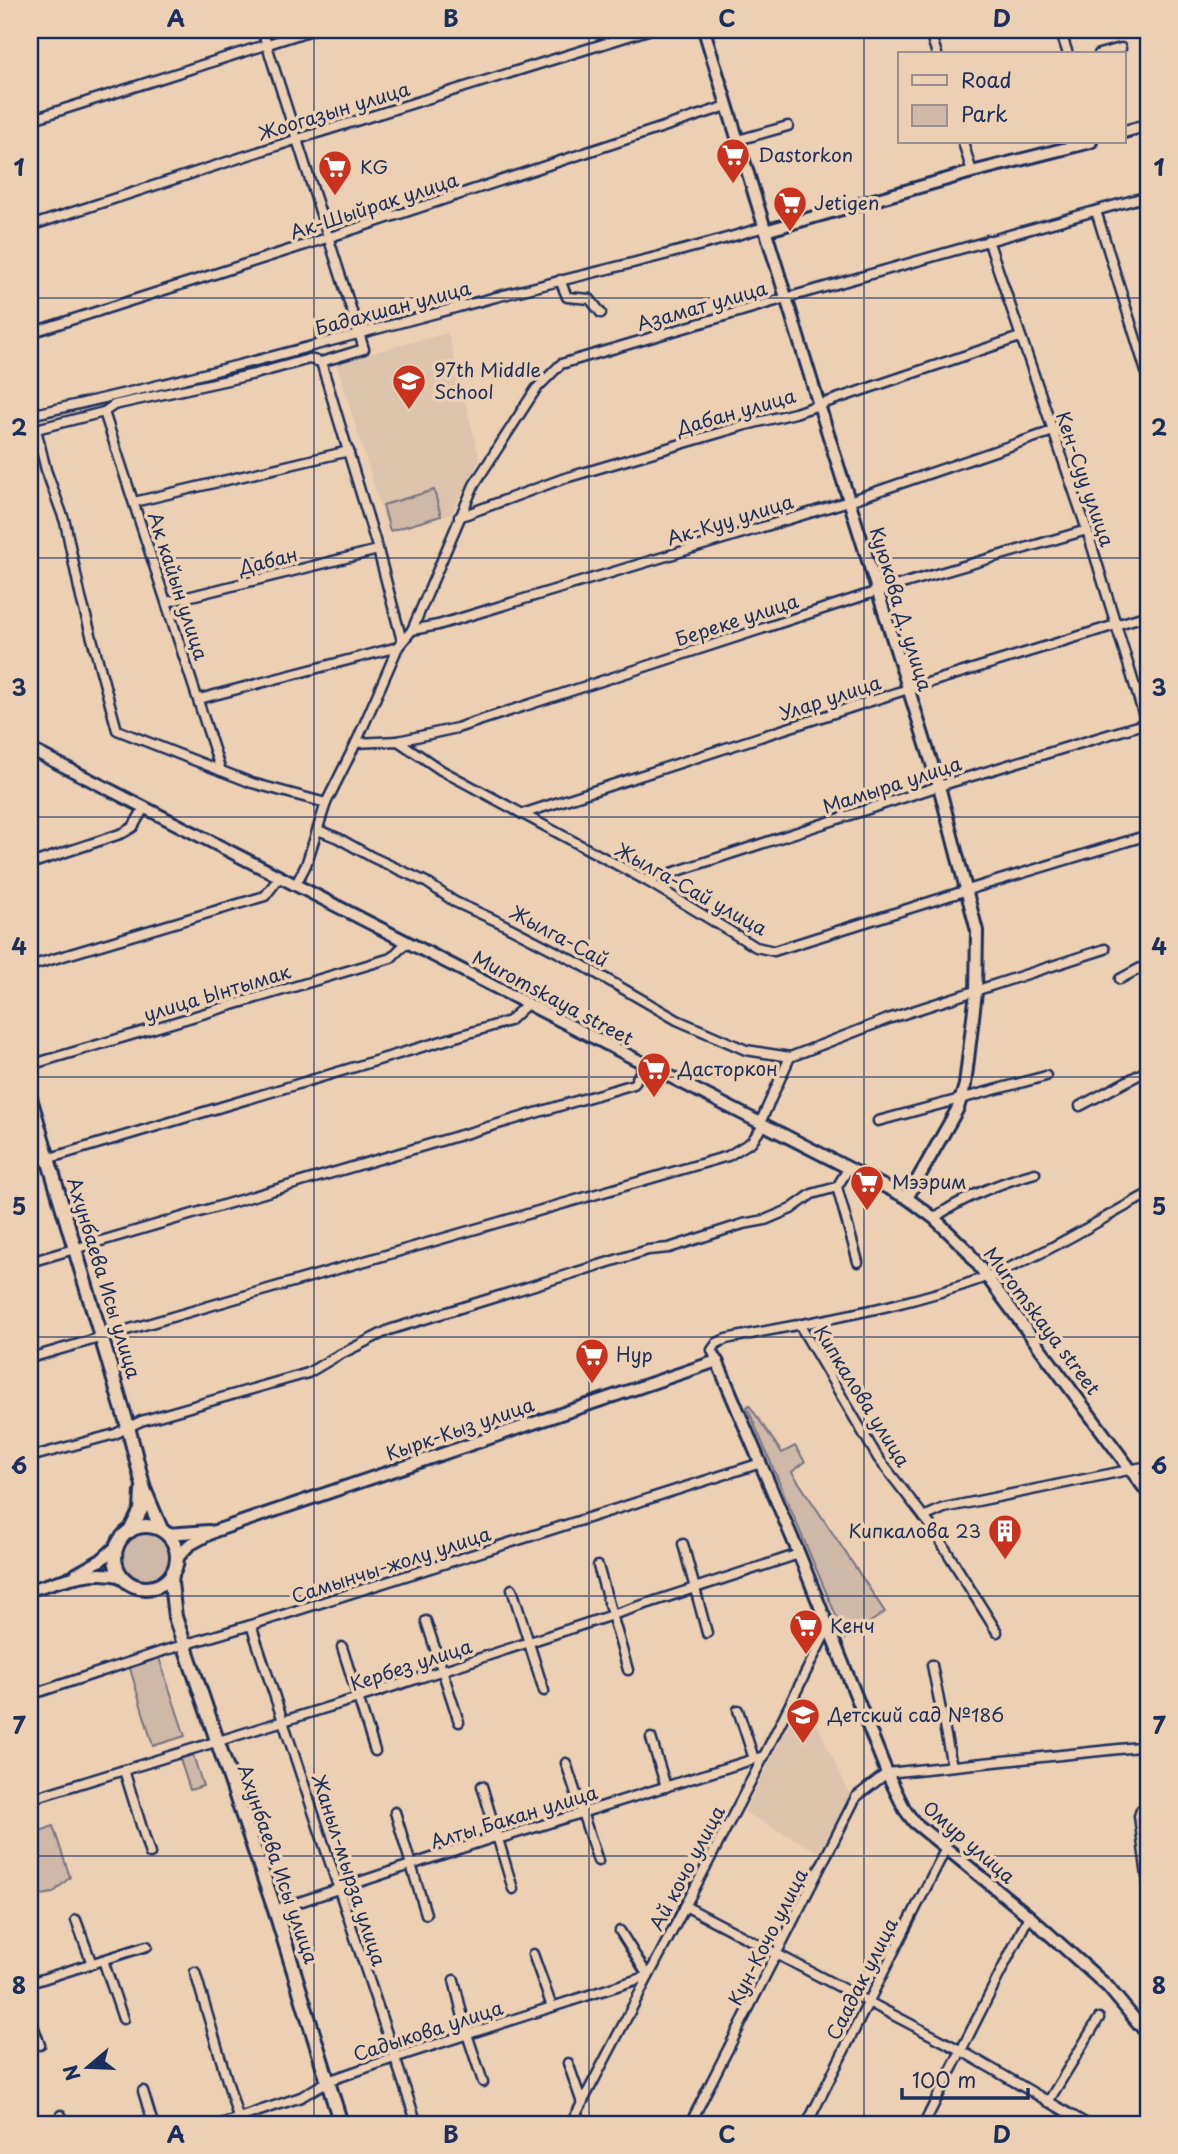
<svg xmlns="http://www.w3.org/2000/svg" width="1178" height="2154" font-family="'Playpen Sans',sans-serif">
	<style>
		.built { fill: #dcc4ad }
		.green { fill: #ceb8a7; stroke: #747482; stroke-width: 2 }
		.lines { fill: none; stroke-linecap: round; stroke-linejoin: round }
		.street-casing { stroke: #1b2f5e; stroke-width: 13 }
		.secondary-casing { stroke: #1b2f5e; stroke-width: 16 }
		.primary-casing { stroke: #1b2f5e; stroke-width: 18 }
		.street { stroke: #ecd0b3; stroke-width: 8 }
		.secondary { stroke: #ecd0b3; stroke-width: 10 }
		.primary { stroke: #ecd0b3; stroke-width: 12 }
		.grid { fill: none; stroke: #1b2f5e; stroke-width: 2; stroke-opacity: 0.55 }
		.labels { text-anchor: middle; stroke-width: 7; stroke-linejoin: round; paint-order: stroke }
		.street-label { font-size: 19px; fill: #1b2f5e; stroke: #ecd0b3 }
		.poi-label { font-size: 19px; fill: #1b2f5e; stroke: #ecd0b3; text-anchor: start }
		.neatline { fill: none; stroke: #1b2f5e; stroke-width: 2.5 }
		.grid-label { font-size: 23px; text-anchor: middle; font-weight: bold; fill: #1b2f5e }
	</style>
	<rect width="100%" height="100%" fill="#ecd0b3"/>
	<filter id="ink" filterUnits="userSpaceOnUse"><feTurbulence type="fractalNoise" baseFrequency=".0143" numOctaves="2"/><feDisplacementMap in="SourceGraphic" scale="14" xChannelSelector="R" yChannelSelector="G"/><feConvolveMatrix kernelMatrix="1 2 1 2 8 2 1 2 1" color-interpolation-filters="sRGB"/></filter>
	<g filter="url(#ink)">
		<g class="built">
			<path d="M448,333L480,460L451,514L388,531L336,362Z"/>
			<path d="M804,1696L850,1795L821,1853L744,1812Z"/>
		</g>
		<g class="green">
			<path d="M434,490L441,516L390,531L383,505Z"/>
			<path d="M749,1405L782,1453L795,1446L805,1462L792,1472L885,1612L846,1639L747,1407Z"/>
			<circle cx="146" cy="1557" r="25"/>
			<path d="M158,1655L185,1736L153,1746L129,1665Z"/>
			<path d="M193,1755L203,1786L190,1790L180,1759Z"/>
			<path d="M53,1826L70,1877L53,1893L42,1895L32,1879L30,1880V1835Z"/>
		</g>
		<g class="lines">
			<g class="street-casing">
				<g id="street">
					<path d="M262,30L364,349L321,362"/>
					<path d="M929,30L937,54"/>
					<path d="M1060,30L1068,54"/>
					<path d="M1099,54L1121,48"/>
					<path d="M30,120L312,30"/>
					<path d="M738,140L788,126"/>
					<path d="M963,142L972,172"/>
					<path d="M1096,211L1148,378"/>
					<path d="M30,226L298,139L648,30"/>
					<path d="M988,240L1087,530L1148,729"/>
					<path d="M560,280L567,297L590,299L601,313"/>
					<path d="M30,333L330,237L727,106"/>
					<path d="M104,412L221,771"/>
					<path d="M30,415C185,381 339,339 492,298C583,274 675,255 764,227"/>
					<path d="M134,502L349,451"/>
					<path d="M459,517L562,479L746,425L795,413L1020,337"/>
					<path d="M167,602L378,550"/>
					<path d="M412,630L438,625L849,501L1053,431"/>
					<path d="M199,699L398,647"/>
					<path d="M398,741L457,728L878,591L1087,530"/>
					<path d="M356,743L398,741L441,770L647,881L756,947L774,951L977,887L1148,835"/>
					<path d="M326,803L252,783L117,730L81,598L65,522L46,470L36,429L104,412L114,405L255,374L309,359L321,362L378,550L402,641"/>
					<path d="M522,814L908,689L1148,615"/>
					<path d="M318,830L338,838L372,857L426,882L455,902L499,922L582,965L677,1020L746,1050L790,1057"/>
					<path d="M30,864L123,833L133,827L144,808"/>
					<path d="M647,881L939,786L1147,723"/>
					<path d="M295,886L306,865L326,803L356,743L398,647L412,630L474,485L536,389L561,364L786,298L1148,196"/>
					<path d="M30,966L265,896L279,878"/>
					<path d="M1120,979L1148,964"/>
					<path d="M30,1065L391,958L407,942"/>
					<path d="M1080,1106L1148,1070"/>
					<path d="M878,1121L1046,1076"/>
					<path d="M760,1123L790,1057L888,1019L1105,949"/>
					<path d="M30,1164L509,1021L527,1004"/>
					<path d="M837,1187L858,1262"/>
					<path d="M934,1218C965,1196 999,1183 1035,1173"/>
					<path d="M30,1262L634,1084L644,1065"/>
					<path d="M799,1324L878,1458L931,1526L997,1632"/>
					<path d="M30,1358L728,1156L751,1142L764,1125"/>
					<path d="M717,1361L712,1350L717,1343L726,1339C813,1321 903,1308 986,1277C1044,1256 1095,1222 1148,1194"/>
					<path d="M30,1457L115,1434L141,1421L308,1373L335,1357L389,1330L648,1250L669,1248L743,1224L765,1220L791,1209L812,1194L837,1187L848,1169"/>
					<path d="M924,1517L944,1508L1148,1466"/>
					<path d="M683,1544L707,1633"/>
					<path d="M598,1566L628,1670"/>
					<path d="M512,1589L544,1691"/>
					<path d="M426,1621L459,1722"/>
					<path d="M251,1625L417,2124"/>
					<path d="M342,1647L375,1751"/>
					<path d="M932,1665L952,1766"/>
					<path d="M30,1695L163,1651L251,1625L761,1463"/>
					<path d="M738,1710L754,1759"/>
					<path d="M651,1738L666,1787"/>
					<path d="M566,1763L598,1861"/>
					<path d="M124,1770L150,1854"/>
					<path d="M482,1786L513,1889"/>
					<path d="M30,1799L358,1698L799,1554"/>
					<path d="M1148,1807L1141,1810L1139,1816L1148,1884"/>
					<path d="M395,1812L426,1914"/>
					<path d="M685,1906L960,2050L1087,2124"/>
					<path d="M275,1910L492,1838L504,1837L764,1756"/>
					<path d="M76,1920L92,1964"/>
					<path d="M533,1954L552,2007"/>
					<path d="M103,1960L123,2019"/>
					<path d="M195,1972L240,2124"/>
					<path d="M454,1980L467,2034L483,2082"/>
					<path d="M30,1983L147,1946"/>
					<path d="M30,2017L40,2045"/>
					<path d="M568,2063L582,2103"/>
					<path d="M143,2091L153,2124"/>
					<path d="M1048,2102L1099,2018"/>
					<path d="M61,2115L64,2124"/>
					<path d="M221,2124L301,2097L328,2081L394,2058L648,1976L620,1931"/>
					<path d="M571,2124L764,1756L829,1626"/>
					<path d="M690,2124L856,1797L887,1773L1148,1746"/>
					<path d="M807,2124L946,1848"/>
					<path d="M924,2124L1029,1916"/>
				</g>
			</g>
			<g class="secondary-casing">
				<g id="secondary">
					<path d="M704,30L819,405L939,786L977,931L976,992L965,1085L958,1108L907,1198"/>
					<path d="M1124,132L1148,125"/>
					<path d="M765,231L972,172L1091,142"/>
					<path d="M30,749L907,1198L934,1218L967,1250L1148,1493"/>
					<path d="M167,1534L209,1531"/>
					<path d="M178,1557L189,1545L215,1531L717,1361L799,1554L887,1773L905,1810L914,1822L1029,1916L1108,1987L1148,2035"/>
					<path d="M76,1574L101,1560L118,1545"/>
					<path d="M30,1590C60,1581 91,1568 123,1577"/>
				</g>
			</g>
			<g class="primary-casing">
				<g id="primary">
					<path d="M30,1098L128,1427L144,1489L161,1529"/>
					<circle cx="146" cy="1557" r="31"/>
					<path d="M130,1531L141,1510L142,1491"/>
					<path d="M172,1574L171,1583L175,1617L275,1910L341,2124"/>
				</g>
			</g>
			<use href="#street" class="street"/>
			<use href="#secondary" class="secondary"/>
			<use href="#primary" class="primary"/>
		</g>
	</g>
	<path class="grid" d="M314,30V2124M589,30V2124M864,30V2124M30,298H1148M30,558H1148M30,817H1148M30,1077H1148M30,1337H1148M30,1596H1148M30,1856H1148"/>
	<defs>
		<g id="supermarket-pin" transform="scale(1.75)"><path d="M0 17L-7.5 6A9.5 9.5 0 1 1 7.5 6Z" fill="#c8321e" stroke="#ecd0b3"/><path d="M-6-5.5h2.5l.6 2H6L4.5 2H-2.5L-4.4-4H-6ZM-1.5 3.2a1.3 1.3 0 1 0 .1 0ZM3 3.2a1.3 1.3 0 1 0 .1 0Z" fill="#fff"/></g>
		<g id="school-pin" transform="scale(1.75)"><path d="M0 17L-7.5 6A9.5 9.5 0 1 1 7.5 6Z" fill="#c8321e" stroke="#ecd0b3"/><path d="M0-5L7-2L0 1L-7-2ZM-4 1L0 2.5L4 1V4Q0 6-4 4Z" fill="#fff"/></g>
		<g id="building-pin" transform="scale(1.75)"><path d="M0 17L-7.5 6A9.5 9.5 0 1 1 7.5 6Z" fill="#c8321e" stroke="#ecd0b3"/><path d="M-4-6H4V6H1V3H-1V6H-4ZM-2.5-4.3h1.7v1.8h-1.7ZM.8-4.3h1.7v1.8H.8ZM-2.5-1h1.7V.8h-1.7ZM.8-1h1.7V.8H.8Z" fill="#fff"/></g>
	</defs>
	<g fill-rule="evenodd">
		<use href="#supermarket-pin" x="733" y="155"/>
		<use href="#supermarket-pin" x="335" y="167"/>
		<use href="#supermarket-pin" x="790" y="203"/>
		<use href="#school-pin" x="409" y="381"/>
		<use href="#supermarket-pin" x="654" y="1069"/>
		<use href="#supermarket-pin" x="867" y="1182"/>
		<use href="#supermarket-pin" x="592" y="1355"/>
		<use href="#building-pin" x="1005" y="1531"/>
		<use href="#supermarket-pin" x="806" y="1626"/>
		<use href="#school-pin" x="803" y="1715"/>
	</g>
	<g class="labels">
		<g class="street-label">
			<text transform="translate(334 111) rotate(-17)" y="7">Жоогазын улица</text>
			<text transform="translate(374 206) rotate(-18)" y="7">Ак-Шыйрак улица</text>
			<text transform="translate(702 306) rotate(-16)" y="7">Азамат улица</text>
			<text transform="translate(393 308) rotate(-15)" y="7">Бадахшан улица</text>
			<text transform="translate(736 412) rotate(-16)" y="7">Дабан улица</text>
			<text transform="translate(1085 479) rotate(71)" y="7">Кен-Суу улица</text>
			<text transform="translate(730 520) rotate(-17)" y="7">Ак-Куу улица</text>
			<text transform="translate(268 561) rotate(-14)" y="7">Дабан</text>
			<text transform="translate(178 586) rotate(72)" y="7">Ак кайын улица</text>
			<text transform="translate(901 609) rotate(73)" y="7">Куюкова Д. улица</text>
			<text transform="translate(737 620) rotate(-18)" y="7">Береке улица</text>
			<text transform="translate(830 698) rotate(-18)" y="7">Улар улица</text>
			<text transform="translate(892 785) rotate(-18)" y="7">Мамыра улица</text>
			<text transform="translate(691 889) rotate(29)" y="7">Жылга-Сай улица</text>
			<text transform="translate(559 936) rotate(28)" y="7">Жылга-Сай</text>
			<text transform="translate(217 993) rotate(-17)" y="7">улица Ынтымак</text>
			<text transform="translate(553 998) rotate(28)" y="7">Muromskaya street</text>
			<text transform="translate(104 1278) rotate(73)" y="7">Ахунбаева Исы улица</text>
			<text transform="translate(1042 1321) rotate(53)" y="7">Muromskaya street</text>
			<text transform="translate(862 1396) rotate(58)" y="7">Кипкалова улица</text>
			<text transform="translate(460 1429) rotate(-19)" y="7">Кырк-Кыз улица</text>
			<text transform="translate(391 1565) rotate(-18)" y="7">Самынчы-жолу улица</text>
			<text transform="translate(411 1665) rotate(-18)" y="7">Кербез улица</text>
			<text transform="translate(514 1817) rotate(-17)" y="7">Алты Бакан улица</text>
			<text transform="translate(969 1842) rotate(41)" y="7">Омур улица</text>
			<text transform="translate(278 1864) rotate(71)" y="7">Ахунбаева Исы улица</text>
			<text transform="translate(687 1868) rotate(-62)" y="7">Ай кочо улица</text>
			<text transform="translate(349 1870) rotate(72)" y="7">Жаныл-мырза улица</text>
			<text transform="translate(768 1937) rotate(-63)" y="7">Кун-Кочо улица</text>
			<text transform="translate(862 1979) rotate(-63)" y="7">Саадак улица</text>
			<text transform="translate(428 2031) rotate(-18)" y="7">Садыкова улица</text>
		</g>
		<g class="poi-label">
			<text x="758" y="162">Dastorkon</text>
			<text x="360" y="174">KG</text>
			<text x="814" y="210">Jetigen</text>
			<text x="434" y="377">97th Middle<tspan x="434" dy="22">School</tspan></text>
			<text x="678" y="1076">Дасторкон</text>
			<text x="892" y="1189">Мээрим</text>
			<text x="616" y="1362">Нур</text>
			<text x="981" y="1538" text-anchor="end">Кипкалова 23</text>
			<text x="830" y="1633">Кенч</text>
			<text x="828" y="1722">Детский сад №186</text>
		</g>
	</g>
	<rect width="1178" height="2154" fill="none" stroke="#ecd0b3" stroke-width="77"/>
	<rect x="898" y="52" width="228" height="91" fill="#ecd0b3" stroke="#989091" stroke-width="2"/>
	<rect x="912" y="75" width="35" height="10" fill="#ecd0b3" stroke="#989091" stroke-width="2"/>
	<text x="961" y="88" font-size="21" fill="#1b2f5e">Road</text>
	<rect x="912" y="105" width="35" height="21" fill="#ceb8a7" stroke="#989091" stroke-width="2"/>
	<text x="961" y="122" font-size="21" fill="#1b2f5e">Park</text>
	<g transform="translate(88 2067) rotate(251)" stroke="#ecd0b3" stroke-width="5" paint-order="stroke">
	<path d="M0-5L12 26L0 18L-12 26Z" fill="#1b2f5e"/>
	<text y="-10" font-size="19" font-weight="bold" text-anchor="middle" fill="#1b2f5e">N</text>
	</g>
	<path d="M902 2088v10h126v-10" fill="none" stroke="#1b2f5e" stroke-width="3.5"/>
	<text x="912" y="2088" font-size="21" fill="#1b2f5e" stroke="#ecd0b3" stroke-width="5" paint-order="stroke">100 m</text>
	<rect x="38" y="38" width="1102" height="2078" class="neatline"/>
	<g class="grid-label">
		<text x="176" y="27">A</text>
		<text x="451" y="27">B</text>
		<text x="727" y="27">C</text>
		<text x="1002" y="27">D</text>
		<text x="19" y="176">1</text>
		<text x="1159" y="176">1</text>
		<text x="19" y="436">2</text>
		<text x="1159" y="436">2</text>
		<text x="19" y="696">3</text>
		<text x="1159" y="696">3</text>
		<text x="19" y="955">4</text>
		<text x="1159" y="955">4</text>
		<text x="19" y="1215">5</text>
		<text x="1159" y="1215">5</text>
		<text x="19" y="1474">6</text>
		<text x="1159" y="1474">6</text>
		<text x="19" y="1734">7</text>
		<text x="1159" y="1734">7</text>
		<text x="19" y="1994">8</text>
		<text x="1159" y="1994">8</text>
		<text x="176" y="2143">A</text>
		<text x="451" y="2143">B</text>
		<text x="727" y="2143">C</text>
		<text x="1002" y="2143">D</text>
	</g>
</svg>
